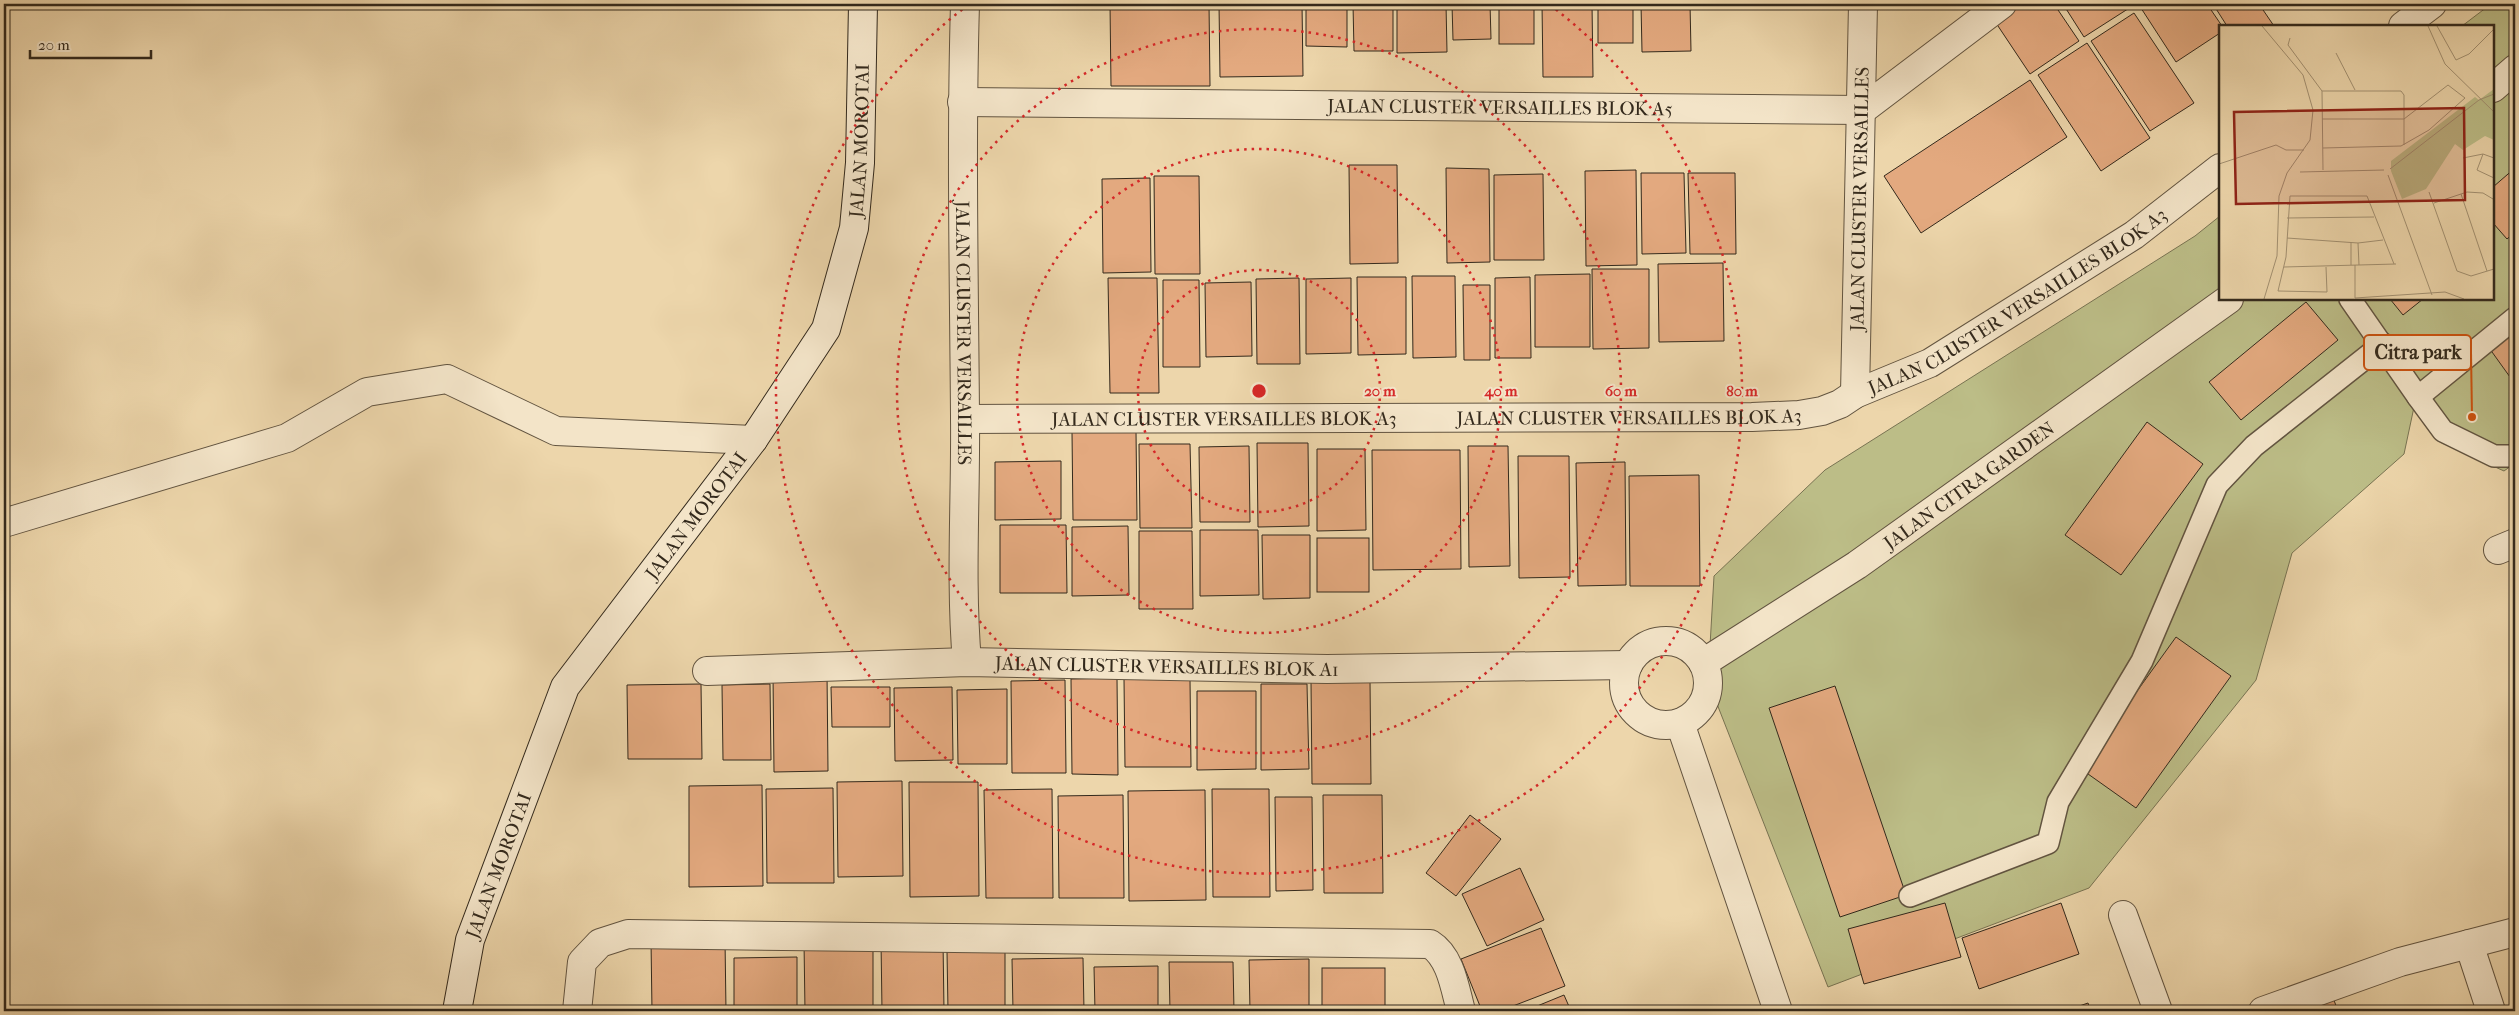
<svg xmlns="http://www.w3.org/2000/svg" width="2519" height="1015" font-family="'IM FELL French Canon',serif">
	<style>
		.green { fill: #bcbd87; stroke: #787352 }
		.building { fill: #e3a97f; stroke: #33291c }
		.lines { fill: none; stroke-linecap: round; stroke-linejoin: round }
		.lane-casing { stroke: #625440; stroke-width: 24 }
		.street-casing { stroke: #625440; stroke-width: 30 }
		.secondary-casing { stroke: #33291c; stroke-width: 30 }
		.lane { stroke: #f3e4c8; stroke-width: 21 }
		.street { stroke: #f3e4c8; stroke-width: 28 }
		.secondary { stroke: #f3e4c8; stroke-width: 28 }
		.ring { fill: none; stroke: #d62828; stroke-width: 2.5; stroke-dasharray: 2.5 5 }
		.labels { text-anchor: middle; stroke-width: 4; stroke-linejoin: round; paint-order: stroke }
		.street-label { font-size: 19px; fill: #33291c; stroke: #f3e4c8 }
		.inset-road { fill: none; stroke: #a39172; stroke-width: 1 }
		.view { fill: #8f2418; fill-opacity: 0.15; stroke: #8f2418; stroke-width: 2.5 }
		.inset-edge { fill: none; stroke: #33291c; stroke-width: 2.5 }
		.centre { fill: #d62828; stroke: #f3e4c8; stroke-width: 2.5 }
		.ring-label { font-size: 15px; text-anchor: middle; font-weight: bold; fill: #d62828; stroke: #f3e4c8; stroke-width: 4; stroke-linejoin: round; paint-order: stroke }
		.leader { fill: none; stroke: #cd520e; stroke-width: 2 }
		.callout-dot { fill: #cd520e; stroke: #f3e4c8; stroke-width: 2 }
		.callout { fill: #f3e4c8; stroke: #cd520e; stroke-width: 2 }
		.callout-label { font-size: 20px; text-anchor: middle; font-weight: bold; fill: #33291c }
	</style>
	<rect width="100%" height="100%" fill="#edd6ab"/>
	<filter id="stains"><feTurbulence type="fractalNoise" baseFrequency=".004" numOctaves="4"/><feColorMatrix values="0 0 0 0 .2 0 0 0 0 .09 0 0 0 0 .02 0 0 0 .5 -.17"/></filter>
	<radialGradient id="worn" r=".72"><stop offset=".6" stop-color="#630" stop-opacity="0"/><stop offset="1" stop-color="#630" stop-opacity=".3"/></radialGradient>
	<path class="green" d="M2491,4H2515V463L2504,471L2440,442L2417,393L2404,454L2292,553L2256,680L2089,888L1828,987L1708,681L1714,576L1825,470L2195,236L2220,216V299H2493V26H2462Z"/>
	<g class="building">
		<path d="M1110,4H1209L1210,86H1111Z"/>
		<path d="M1219,4H1302L1303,76L1220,77Z"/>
		<path d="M1306,4H1347V47L1306,46Z"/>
		<path d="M1353,4H1393V51H1354Z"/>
		<path d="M1397,4H1446L1447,52L1397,53Z"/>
		<path d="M1452,4H1490L1491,39L1453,40Z"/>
		<rect x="1499" y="4" width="35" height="40"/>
		<path d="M1542,4H1592L1593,77H1543Z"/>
		<rect x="1598" y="4" width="35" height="39"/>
		<path d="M1641,4H1690L1691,51L1642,52Z"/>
		<path d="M2006,4H2054L2079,41L2030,74L1990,14Z"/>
		<path d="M2063,4H2133L2134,5L2084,37Z"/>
		<path d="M2140,4H2207L2222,26L2220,33L2176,62L2139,5Z"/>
		<path d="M2213,4H2259L2274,26H2227Z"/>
		<path d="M2134,13L2194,103L2150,131L2091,41Z"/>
		<path d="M2087,43L2150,138L2101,171L2038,75Z"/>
		<path d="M2030,80L2067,137L1921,233L1884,176Z"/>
		<path d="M1349,165H1397L1398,263L1350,264Z"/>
		<path d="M1446,168L1489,169L1490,262L1447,263Z"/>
		<path d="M2515,168V232L2507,239L2493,223V187Z"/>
		<path d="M1636,170L1637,265L1586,266L1585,171Z"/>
		<path d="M1641,173H1684L1686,253L1642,254Z"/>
		<path d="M1688,173H1735L1736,254H1690Z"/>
		<path d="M1543,174L1544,260H1494V175Z"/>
		<path d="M1154,176H1199L1200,274H1155Z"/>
		<path d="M1150,178L1151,272L1103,273L1102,179Z"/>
		<path d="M1723,263L1724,341L1659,342L1658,264Z"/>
		<path d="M1592,269H1649V348L1593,349Z"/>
		<path d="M1590,274V347H1535V275Z"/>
		<path d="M1412,276H1455L1456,357L1413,358Z"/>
		<path d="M1357,277H1406V354L1358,355Z"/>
		<path d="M1530,277L1531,358H1495V278Z"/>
		<path d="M1108,278H1157L1159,393H1110Z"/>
		<path d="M1299,278L1300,364H1257L1256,279Z"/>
		<path d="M1351,278V353L1306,354V279Z"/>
		<path d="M1163,280H1199L1200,367H1163Z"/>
		<path d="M1251,282L1252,356L1206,357L1205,283Z"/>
		<path d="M1463,285H1490V360H1464Z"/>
		<path d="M2390,299H2423L2403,315Z"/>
		<path d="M2306,302L2338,340L2241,420L2209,382Z"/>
		<path d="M2515,324V384L2487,345Z"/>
		<path d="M2147,422L2203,464L2121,575L2065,535Z"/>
		<path d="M1136,431L1137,520H1073L1072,432Z"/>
		<path d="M1257,443H1308L1309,526L1258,527Z"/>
		<path d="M1139,444H1190L1192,528H1140Z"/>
		<path d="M1249,446L1250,522H1200L1199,447Z"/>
		<path d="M1468,446H1508L1510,566L1469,567Z"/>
		<path d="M1317,449H1365L1366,530L1317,531Z"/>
		<path d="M1372,450H1460L1461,569L1373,570Z"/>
		<path d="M1518,456H1569L1570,577L1519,578Z"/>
		<path d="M1061,461V519L995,520V462Z"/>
		<path d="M1625,462L1626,585L1578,586L1576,463Z"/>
		<path d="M1699,475L1700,586H1630L1629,476Z"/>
		<path d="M1000,525H1066L1067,593H1000Z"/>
		<path d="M1128,526L1129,595L1072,596V527Z"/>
		<path d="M1200,530H1258L1259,595L1200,596Z"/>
		<path d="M1139,531H1192L1193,609H1139Z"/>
		<path d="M1262,535H1310V598L1263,599Z"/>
		<rect x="1317" y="538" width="52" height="54"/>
		<path d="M2176,637L2231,676L2136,808L2081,769Z"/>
		<path d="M827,673L828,771L774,772L773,674Z"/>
		<path d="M1117,678L1118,775L1072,774L1071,679Z"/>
		<path d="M1124,679H1190L1191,767H1125Z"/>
		<path d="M1065,680L1066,773H1012L1011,681Z"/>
		<path d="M1370,680L1371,784H1312L1311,681Z"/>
		<path d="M701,684L702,759H628L627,685Z"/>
		<path d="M770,684L771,760H723L722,685Z"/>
		<path d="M1261,684H1307L1309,769L1261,770Z"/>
		<path d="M1835,686L1906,895L1840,917L1769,708Z"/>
		<path d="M831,687H890V727H832Z"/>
		<path d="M952,687L953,760L895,761L894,688Z"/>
		<path d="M1007,689V764H958L957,690Z"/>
		<path d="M1197,691H1256V769L1197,770Z"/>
		<path d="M902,781L903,876L838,877L837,782Z"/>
		<path d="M909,782H978L979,896L910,897Z"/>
		<path d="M762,785L763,886L689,887V786Z"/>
		<path d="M833,788L834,883H767L766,789Z"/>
		<path d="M1052,789L1053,898H986L984,790Z"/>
		<path d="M1212,789H1269L1270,897H1213Z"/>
		<path d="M1205,790L1206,900L1129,901L1128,791Z"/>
		<path d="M1123,795L1124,898H1059L1058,796Z"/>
		<path d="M1323,795H1382L1383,893H1324Z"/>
		<path d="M1275,797H1312L1313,890L1276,891Z"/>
		<path d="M1470,815L1501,839L1456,896L1426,873Z"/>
		<path d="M1520,868L1544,920L1487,946L1462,894Z"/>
		<path d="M1945,903L1961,957L1864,984L1848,929Z"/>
		<path d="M2061,903L2079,954L1979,989L1962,938Z"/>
		<path d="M1541,928L1565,986L1500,1011H1482L1461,959Z"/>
		<path d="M725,940L726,1011H652L651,941Z"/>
		<path d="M873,941V1011H805L804,942Z"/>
		<path d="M881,941H943L944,1011H882Z"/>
		<path d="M1005,950V1011H948L947,951Z"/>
		<path d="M797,957V1011H734V958Z"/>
		<path d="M1083,958L1084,1011H1013L1012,959Z"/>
		<path d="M1309,959V1011H1250L1249,960Z"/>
		<path d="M1169,962H1233L1234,1011H1170Z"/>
		<path d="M1158,966V1011H1095L1094,967Z"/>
		<rect x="1322" y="968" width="63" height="43"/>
		<path d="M1564,995L1571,1011H1525Z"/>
		<path d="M2332,995L2338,1011H2284Z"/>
		<path d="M2088,1003L2091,1011H2065Z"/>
	</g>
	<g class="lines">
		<g class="lane-casing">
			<g id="lane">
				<path d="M2350,299L2418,397L2515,318"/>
				<path d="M2418,397L2443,431L2494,456H2515"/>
				<path d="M1910,896L2048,843L2058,802L2142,661L2217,485L2254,446L2383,344"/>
			</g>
		</g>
		<g class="street-casing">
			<g id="street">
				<path id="s1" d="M965,4C961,141 964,279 965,416C966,498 960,580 967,662"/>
				<path d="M2403,26L2432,4"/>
				<path d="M2493,88L2515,69"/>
				<path id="s2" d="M962,102L1862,110L2002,4"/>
				<path id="s3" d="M1855,394L1863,4"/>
				<path id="s4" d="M965,419L1752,417L1799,415L1822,411L1840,404L1855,394L1930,363L2134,235L2220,168"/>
				<path d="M4,523L287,438L367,392L447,379L556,431L753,440"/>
				<path d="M2498,550L2515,543"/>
				<circle cx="1666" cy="683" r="42"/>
				<path id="s5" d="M1703,663L1857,565L2229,299"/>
				<path id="s6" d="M707,671L967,662L1327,669L1628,665"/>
				<path d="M1680,723L1778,1011"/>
				<path d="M2123,915L2158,1011"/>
				<path d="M2469,944L2491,1011"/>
				<path d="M577,1011L582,962L600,943L628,934L1430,944C1451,957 1455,989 1461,1011"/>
				<path d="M2263,1011L2400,962L2515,932"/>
			</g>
		</g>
		<g class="secondary-casing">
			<g id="secondary">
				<path id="s7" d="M457,1011L470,940L565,687L753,440L826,329L854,228L860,163L863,4"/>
			</g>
		</g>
		<use href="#lane" class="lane"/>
		<use href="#street" class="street"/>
		<use href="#secondary" class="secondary"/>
	</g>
	<g class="ring">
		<circle cx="1259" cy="391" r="121"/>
		<circle cx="1259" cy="391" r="242"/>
		<circle cx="1259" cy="391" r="362"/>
		<path d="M1550 5A483 483 0 1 1 968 5"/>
	</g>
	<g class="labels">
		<g class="street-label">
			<text dy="7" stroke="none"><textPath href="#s2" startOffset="538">JALAN CLUSTER VERSAILLES BLOK A5</textPath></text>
			<text dy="7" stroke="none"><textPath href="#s7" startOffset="978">JALAN MOROTAI</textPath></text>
			<text dy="7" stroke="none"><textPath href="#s3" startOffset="195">JALAN CLUSTER VERSAILLES</textPath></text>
			<text dy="7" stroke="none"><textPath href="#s4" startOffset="1082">JALAN CLUSTER VERSAILLES BLOK A3</textPath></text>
			<text dy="7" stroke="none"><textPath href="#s1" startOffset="329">JALAN CLUSTER VERSAILLES</textPath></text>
			<text dy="7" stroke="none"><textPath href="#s4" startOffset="664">JALAN CLUSTER VERSAILLES BLOK A3</textPath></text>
			<text dy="7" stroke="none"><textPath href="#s4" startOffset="259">JALAN CLUSTER VERSAILLES BLOK A3</textPath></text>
			<text dy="7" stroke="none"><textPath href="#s5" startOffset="320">JALAN CITRA GARDEN</textPath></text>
			<text dy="7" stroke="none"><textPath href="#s7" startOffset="558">JALAN MOROTAI</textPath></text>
			<text dy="7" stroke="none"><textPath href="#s6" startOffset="460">JALAN CLUSTER VERSAILLES BLOK A1</textPath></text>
			<text dy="7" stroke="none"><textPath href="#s7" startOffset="152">JALAN MOROTAI</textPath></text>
		</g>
	</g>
	<g transform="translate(2219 25)">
		<rect width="275" height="275" fill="#edd6ab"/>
		<path d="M275,64V115L266,111L244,125L236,119L207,164L183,174L172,146V136L256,72L260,75Z" fill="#bcbd87"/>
		<path class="inset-road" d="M43,1L84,50L94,85L91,115L68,148L60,171L58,231L45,274M209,1L226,39L275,87M218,1L237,35L250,29L275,4M71,13L69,20L103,66L104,145M117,28L136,65M103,66H182L185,70V120M103,94H185L229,60L246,73L210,105L182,121L104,123M264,129L258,145L275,153M244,133L264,129L275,133M0,139L57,120L67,125H85M171,144L260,75L275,69M81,147L165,145M169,150L213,270M210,167L238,246L252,251L275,244M242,169L268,246M215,178L248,167L264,168L274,174M68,193L155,192M68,213L139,218L164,215M139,218L140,240M132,240V217M136,240V273L226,267L245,274M65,242L177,239M107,242L108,267L59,266L67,232L71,171H148L175,239"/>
		<path class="view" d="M245,83L246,175L17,179L15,87Z"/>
		<rect width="275" height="275" class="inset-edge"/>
	</g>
	<circle cx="1259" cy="391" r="8" class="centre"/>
	<g class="ring-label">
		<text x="1380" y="396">20 m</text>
		<text x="1501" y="396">40 m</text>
		<text x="1621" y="396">60 m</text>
		<text x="1742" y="396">80 m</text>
	</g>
	<path class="leader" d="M2472 417L2471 352"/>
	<circle class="callout-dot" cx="2472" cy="417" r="5"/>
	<rect class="callout" x="2364" y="335" width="107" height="35" rx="5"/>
	<g class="callout-label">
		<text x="2418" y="359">Citra park</text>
	</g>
	<rect width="2519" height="1015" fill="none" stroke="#edd6ab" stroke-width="20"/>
	<rect x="5" y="5" width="2509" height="1005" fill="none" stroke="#33291c" stroke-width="2.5"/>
	<rect x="10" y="10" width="2499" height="995" fill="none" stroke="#33291c"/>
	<path d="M30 50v8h121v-8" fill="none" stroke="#33291c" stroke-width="2.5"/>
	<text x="38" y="50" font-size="15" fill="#33291c" stroke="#f3e4c8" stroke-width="4" paint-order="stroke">20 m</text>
	<rect width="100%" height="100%" filter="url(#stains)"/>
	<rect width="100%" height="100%" fill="url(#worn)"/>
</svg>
